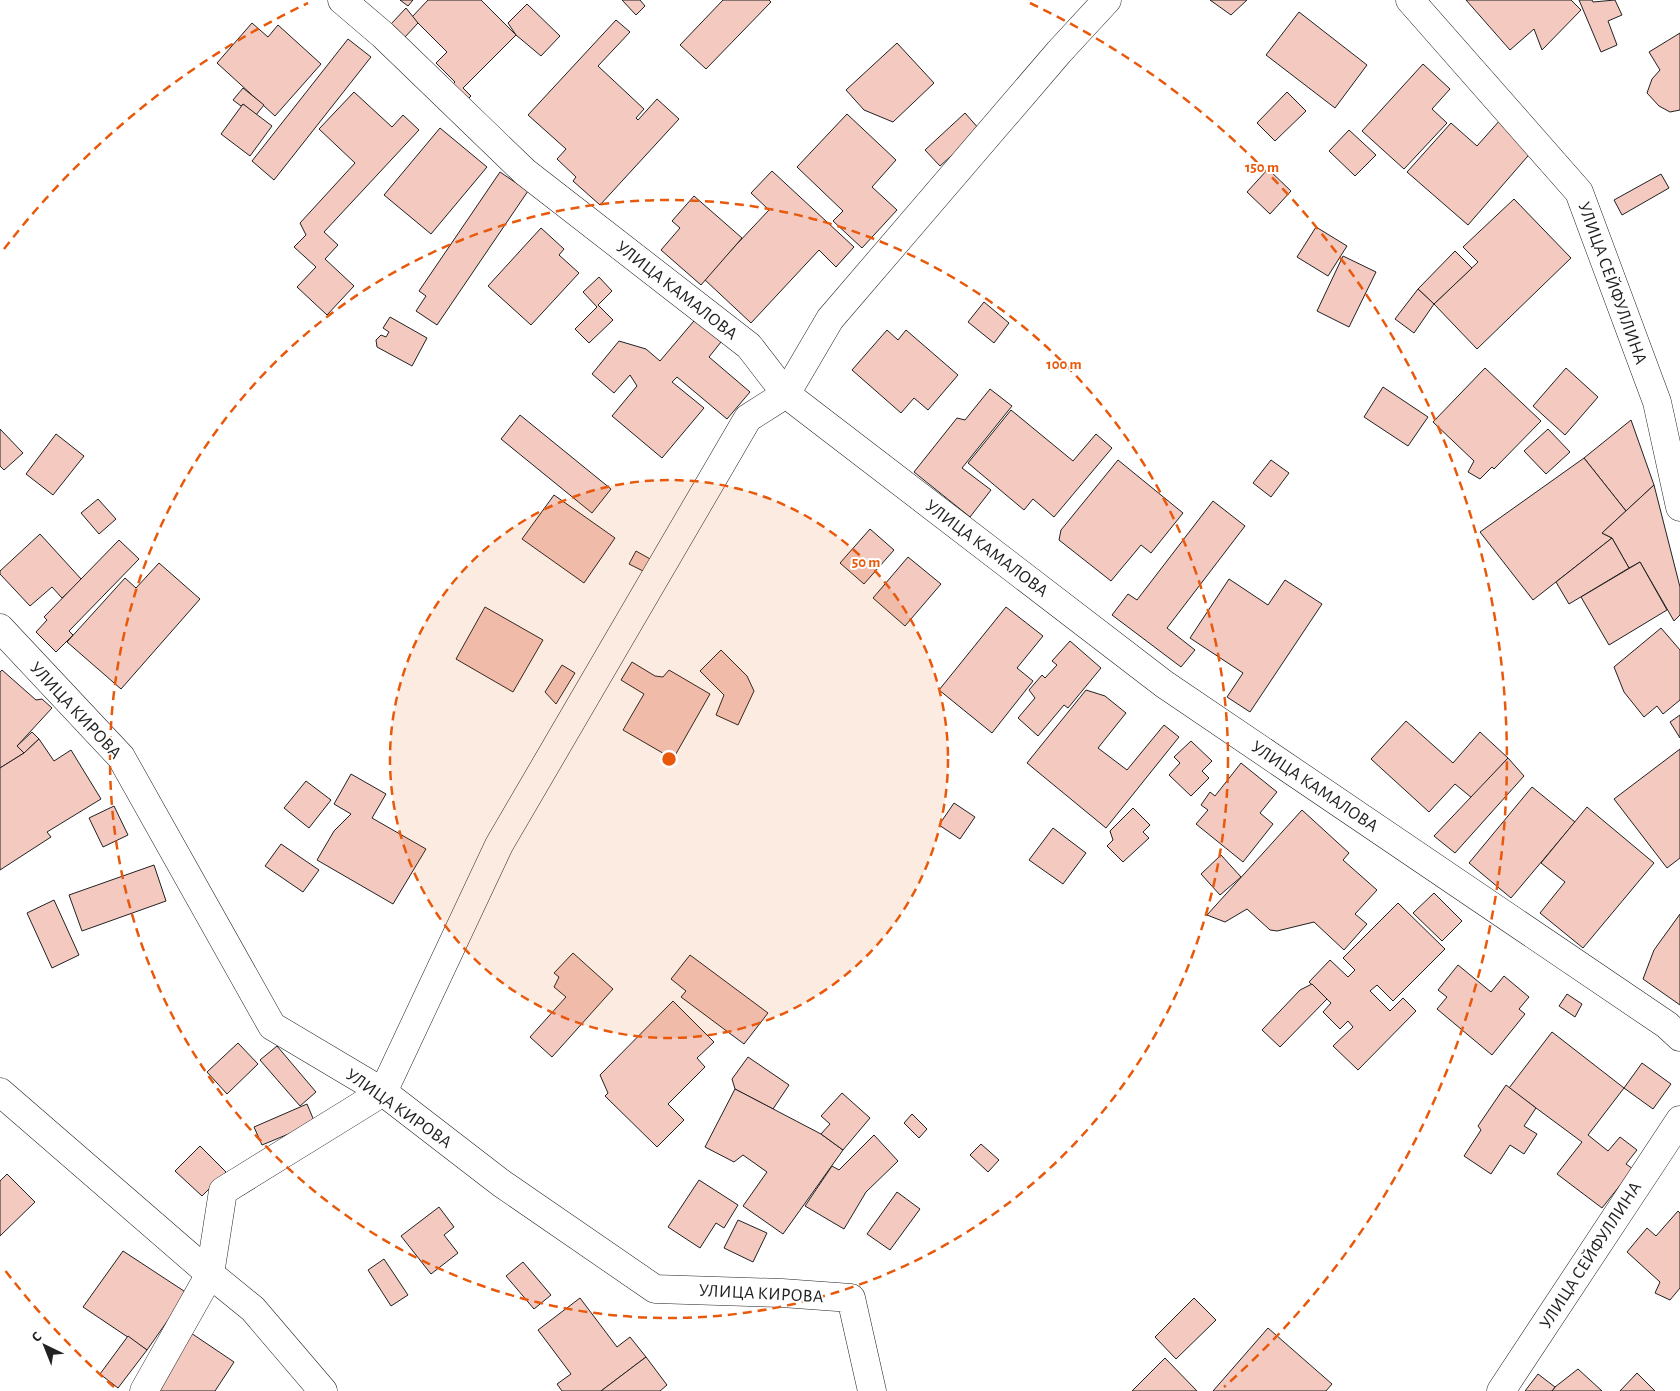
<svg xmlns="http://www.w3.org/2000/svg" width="1680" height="1391" font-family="'Alegreya Sans',sans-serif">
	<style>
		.building { fill: #f3c9c0; stroke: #222 }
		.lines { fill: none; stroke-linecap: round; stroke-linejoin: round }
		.minor-casing { stroke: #222; stroke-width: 29 }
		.minor { stroke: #fff; stroke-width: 28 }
		.ring { fill: none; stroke: #e8590c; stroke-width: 2.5; stroke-dasharray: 9 6 }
		.labels { text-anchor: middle; stroke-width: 4; stroke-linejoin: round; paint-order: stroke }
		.street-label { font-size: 18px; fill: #222; stroke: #fff }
		.centre { fill: #e8590c; stroke: #fff; stroke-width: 2.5 }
		.ring-label { font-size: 15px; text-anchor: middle; font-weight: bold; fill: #e8590c; stroke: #fff; stroke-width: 4; stroke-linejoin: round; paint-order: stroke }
	</style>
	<rect width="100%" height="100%" fill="#fff"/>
	<g class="building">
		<path d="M400,0H413L408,6Z"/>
		<path d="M428,0H481L516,35L463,88L471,96L462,105L447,90L455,82L436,63L447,52L412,17Z"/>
		<path d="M622,0H640L645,6L636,15Z"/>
		<path d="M723,0H769L771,2L706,69L680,45Z"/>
		<path d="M1210,0H1247L1231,15Z"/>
		<path d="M1466,0H1571L1581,10L1542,50L1534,29L1510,50Z"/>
		<path d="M1579,0H1592L1593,2L1615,0L1622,15L1608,21L1617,45L1601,52Z"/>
		<path d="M527,4L560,36L541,56L516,35L508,23Z"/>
		<path d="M406,8L418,23L405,37L391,24Z"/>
		<path d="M1299,12L1367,65L1335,108L1266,55Z"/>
		<path d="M616,20L630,32L598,66L644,109L636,118L638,120L657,99L679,119L600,205L573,181L576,177L557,159L566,149L528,115Z"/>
		<path d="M252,23L268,37L278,25L321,64L275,116L217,63Z"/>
		<path d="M1680,33V110L1670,112L1659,106L1647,93L1652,79L1660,70L1649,52Z"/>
		<path d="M348,39L371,57L274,180L252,161Z"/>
		<path d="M897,43L934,83L893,122L864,110L846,90Z"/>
		<path d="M1423,64L1450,89L1432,109L1447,123L1404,169L1362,131Z"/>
		<path d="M243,88L264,105L256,115L243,104L241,106L233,100Z"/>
		<path d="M354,92L392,127L403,115L419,130L324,232L338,245L325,259L354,286L327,315L297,287L316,267L294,247L306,235L300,223L355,163L319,129Z"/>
		<path d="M1287,92L1306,111L1275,141L1257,123Z"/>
		<path d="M243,104L272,126L250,156L221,134Z"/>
		<path d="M965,113L980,130L940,166L925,150Z"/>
		<path d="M847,114L896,160L872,187L897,210L862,248L833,221L843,211L797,167Z"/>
		<path d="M1501,119L1534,149L1468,225L1407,172L1451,123L1477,146Z"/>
		<path d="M440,128L487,167L431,234L384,195Z"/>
		<path d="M1349,130L1376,155L1355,176L1329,151Z"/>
		<path d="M1268,169L1291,191L1270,214L1247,192Z"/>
		<path d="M772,171L854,247L836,267L819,250L751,323L704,279L769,210L751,193Z"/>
		<path d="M500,172L528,191L437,325L416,311L426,296L419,291Z"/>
		<path d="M1661,174L1669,188L1622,215L1614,200Z"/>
		<path d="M694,196L742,238L701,285L661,250L680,228L672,221Z"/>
		<path d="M1514,199L1571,258L1477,349L1434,304L1478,262L1463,247Z"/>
		<path d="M1316,227L1347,246L1328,276L1297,257Z"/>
		<path d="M541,228L564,249L559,255L579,273L531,325L488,286Z"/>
		<path d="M1455,251L1472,268L1434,304L1418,289Z"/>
		<path d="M1343,256L1376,272L1349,327L1317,311Z"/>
		<path d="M599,277L612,291L598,305L613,320L589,343L575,329L597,307L583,292Z"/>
		<path d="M1418,289L1434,304L1414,333L1395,319Z"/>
		<path d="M984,302L1009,323L994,343L968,322Z"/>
		<path d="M699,315L725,337L709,357L750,392L727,419L677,377L672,382L704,408L662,458L612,416L637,386L630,375L614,393L592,374L619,341L646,349L660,361Z"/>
		<path d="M390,317L427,338L412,366L377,347L376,340L381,335L386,337L389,332L383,328Z"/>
		<path d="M887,330L898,340L906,330L958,375L928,410L914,398L901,413L852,370Z"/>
		<path d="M1485,368L1541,421L1494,469L1492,467L1480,479L1468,472L1474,461L1433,422Z"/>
		<path d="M1566,368L1598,397L1565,435L1533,406Z"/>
		<path d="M1383,387L1428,417L1408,446L1364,417Z"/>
		<path d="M990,389L1012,406L962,468L991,490L970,517L914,472L957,418L965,420Z"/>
		<path d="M1011,410L1073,461L1096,434L1112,448L1054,517L1033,499L1024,510L968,463Z"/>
		<path d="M520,415L611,489L592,513L501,439Z"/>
		<path d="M1631,420L1654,485L1626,511L1584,458Z"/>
		<path d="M0,429L23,453L4,470L0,466Z"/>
		<path d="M1548,429L1570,452L1546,474L1524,451Z"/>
		<path d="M56,434L84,456L53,495L26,474Z"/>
		<path d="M1584,458L1626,511L1602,533L1612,538L1533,600L1480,532Z"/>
		<path d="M1118,460L1183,513L1151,553L1141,545L1111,581L1059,540L1061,530Z"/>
		<path d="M1271,460L1289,473L1271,497L1253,483Z"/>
		<path d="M1654,485L1680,587V615L1674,621L1640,562L1629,568L1612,538L1602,533Z"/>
		<path d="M554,495L615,538L584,583L522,539Z"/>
		<path d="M98,499L116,519L99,534L81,513Z"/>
		<path d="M1213,501L1245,526L1167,628L1195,650L1181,667L1112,615L1128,594L1137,600Z"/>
		<path d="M870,529L894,550L864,584L840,563Z"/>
		<path d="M40,534L82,580L62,598L52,587L30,606L0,574V571Z"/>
		<path d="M1612,538L1629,568L1569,604L1556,582Z"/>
		<path d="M119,540L139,559L69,631L73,635L56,652L36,632L47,620L44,617Z"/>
		<path d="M636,551L652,560L645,572L629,564Z"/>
		<path d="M908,557L941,584L905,626L873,598Z"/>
		<path d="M1640,562L1667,610L1609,645L1581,597Z"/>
		<path d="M159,563L200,599L121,689L67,642L125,578L136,588Z"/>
		<path d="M1229,579L1268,605L1285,580L1322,604L1250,712L1227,697L1243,673L1190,638Z"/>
		<path d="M485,607L543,640L513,692L456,659Z"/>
		<path d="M1006,607L1043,636L1017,668L1033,681L992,733L939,690Z"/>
		<path d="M1661,628L1680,650V700L1663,714L1657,706L1644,717L1624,692L1614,667Z"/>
		<path d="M1070,641L1101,668L1068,708L1064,705L1038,736L1018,718L1035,698L1029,690L1042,675L1045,678L1057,665L1052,661Z"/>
		<path d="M721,650L747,676L754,691L738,725L716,715L724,695L700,671Z"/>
		<path d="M632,662L655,676L663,677L669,670L710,694L673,759L623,730L644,694L621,680Z"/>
		<path d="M562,665L575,673L556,704L545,692Z"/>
		<path d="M2,670L36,700L42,699L52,708L17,746L24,753L0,768V672Z"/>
		<path d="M1086,690L1105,696L1126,713L1098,748L1127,770L1164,725L1179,737L1106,828L1027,763Z"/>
		<path d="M1680,715V738L1670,722Z"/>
		<path d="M1406,721L1453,763L1480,732L1508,758L1472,798L1455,784L1429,812L1371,759Z"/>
		<path d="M32,732L39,739L24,753L17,746Z"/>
		<path d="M39,739L54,761L71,750L101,799L47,832L51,837L0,870V768L24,753Z"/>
		<path d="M1191,741L1212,761L1202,771L1209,778L1191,796L1169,775L1180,763L1174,757Z"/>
		<path d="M1680,749V858L1667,868L1614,799Z"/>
		<path d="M1508,758L1524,776L1455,853L1434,836Z"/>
		<path d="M1241,763L1277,792L1260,813L1273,824L1243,862L1196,824L1208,810L1201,805L1210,792L1215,796Z"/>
		<path d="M351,774L386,794L372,818L426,849L393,904L317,860L334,831L351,814L334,804Z"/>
		<path d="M306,781L331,800L309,828L284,808Z"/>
		<path d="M1532,787L1575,822L1511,898L1469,863Z"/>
		<path d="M954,803L975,817L960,839L939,825Z"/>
		<path d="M114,806L128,835L103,847L89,818Z"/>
		<path d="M1587,807L1654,863L1583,948L1540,913L1565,882L1541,863Z"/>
		<path d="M1133,808L1150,825L1143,832L1149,838L1123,862L1107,846L1113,840L1110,831Z"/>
		<path d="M1302,810L1349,853L1343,860L1377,890L1355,914L1367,924L1344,950L1314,922L1277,931L1270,930L1247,909L1225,922L1207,915Z"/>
		<path d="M1053,828L1086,853L1063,884L1029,860Z"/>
		<path d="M281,844L319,870L303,892L265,866Z"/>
		<path d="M1221,855L1241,877L1220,895L1201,874Z"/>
		<path d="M154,865L166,901L82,931L69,895Z"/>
		<path d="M1434,893L1462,921L1442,941L1413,913Z"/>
		<path d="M54,900L79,955L52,968L27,913Z"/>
		<path d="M1398,903L1445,949L1393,1001L1377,985L1370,991L1390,1011L1403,998L1416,1011L1358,1070L1333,1046L1353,1027L1348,1021L1340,1029L1323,1012L1331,1003L1309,982L1330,960L1348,977L1355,970L1343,958Z"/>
		<path d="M1680,914V1005L1643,979L1654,950Z"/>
		<path d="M573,953L613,989L552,1057L530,1037L566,997L554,987L559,977L554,973Z"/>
		<path d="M690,955L768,1013L744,1044L681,997L686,991L671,979Z"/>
		<path d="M1458,965L1491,992L1504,976L1529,997L1519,1009L1525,1014L1492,1055L1437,1009L1447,997L1438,990Z"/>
		<path d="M1312,984L1327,999L1280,1047L1262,1030L1300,990Z"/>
		<path d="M1567,994L1582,1004L1575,1017L1559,1006Z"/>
		<path d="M673,1001L714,1042L697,1058L705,1067L668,1104L684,1120L657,1147L605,1096L608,1093L600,1075Z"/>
		<path d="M1552,1032L1624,1088L1588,1135L1608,1151L1620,1137L1637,1150L1626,1164L1633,1169L1602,1208L1557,1174L1582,1142L1509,1088Z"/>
		<path d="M238,1043L258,1064L227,1094L207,1072Z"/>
		<path d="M277,1046L316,1092L300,1106L260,1060Z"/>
		<path d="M748,1057L789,1085L773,1109L735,1089L732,1079Z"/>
		<path d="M1642,1063L1671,1084L1653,1109L1624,1088Z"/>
		<path d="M1506,1085L1536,1108L1524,1126L1537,1134L1524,1154L1510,1145L1491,1174L1464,1156L1481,1130L1478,1126Z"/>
		<path d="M735,1089L821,1134L843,1150L783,1234L743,1206L767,1172L743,1155L734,1162L705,1147Z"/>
		<path d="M842,1093L870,1118L843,1150L821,1134L830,1124L821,1116Z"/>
		<path d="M307,1104L315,1123L262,1145L254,1127Z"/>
		<path d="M912,1114L927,1129L919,1138L904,1123Z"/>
		<path d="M874,1135L898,1161L866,1192L844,1229L805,1206L832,1166L839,1170Z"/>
		<path d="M981,1144L999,1160L988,1172L970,1155Z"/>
		<path d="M200,1146L226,1172L202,1196L175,1171Z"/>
		<path d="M7,1174L35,1202L0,1236V1181Z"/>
		<path d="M699,1180L738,1205L724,1228L716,1223L700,1248L668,1227Z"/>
		<path d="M897,1192L920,1209L890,1250L867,1234Z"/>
		<path d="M439,1207L454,1227L444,1235L458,1253L431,1274L401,1236Z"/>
		<path d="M1678,1211L1680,1213V1288L1670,1300L1655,1293L1660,1282L1627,1252L1647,1228L1656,1236Z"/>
		<path d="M738,1220L767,1233L753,1262L724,1248Z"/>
		<path d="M123,1251L187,1293L147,1350L83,1307Z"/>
		<path d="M384,1259L408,1295L391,1306L368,1270Z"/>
		<path d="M523,1262L551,1295L534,1309L506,1276Z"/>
		<path d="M580,1298L617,1347L630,1337L646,1357L601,1391H562L557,1384L571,1374L538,1330Z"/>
		<path d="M1194,1298L1216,1320L1176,1359L1155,1337Z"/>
		<path d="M1268,1328L1332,1384L1326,1391H1213Z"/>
		<path d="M191,1333L234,1362L215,1391H152Z"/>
		<path d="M128,1336L147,1350L118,1388L100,1374Z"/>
		<path d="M646,1357L667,1385L660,1391H601Z"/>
		<path d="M1165,1358L1197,1391H1132Z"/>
		<path d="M1578,1369L1602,1391H1552L1555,1387Z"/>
		<path d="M1637,1373L1655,1391H1620Z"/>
		<path d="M1538,1374L1555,1387L1552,1391H1525Z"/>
	</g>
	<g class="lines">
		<g class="minor-casing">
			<g id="minor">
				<path d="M342,0L383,35L525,172L749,346L786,394L1164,684L1667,1025L1680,1037"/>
				<path d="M1410,0L1579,192L1657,402L1680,507"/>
				<path d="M0,628L121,757L272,1026L383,1092L501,1183L655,1289L782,1293L851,1298L872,1391"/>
				<path d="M0,1092L210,1274L253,1309L323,1391"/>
				<path d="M144,1391L210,1274L223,1191L383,1092L499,845L748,418L786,394L830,319L1059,52L1107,0"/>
				<path d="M1501,1391L1680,1120"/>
			</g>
		</g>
		<use href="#minor" class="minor"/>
	</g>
	<circle cx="669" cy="759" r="279" fill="#e8590c" fill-opacity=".12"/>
	<g class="ring">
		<circle cx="669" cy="759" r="279"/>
		<circle cx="669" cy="759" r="559"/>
		<path d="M114 1387A838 838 0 0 1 4 1269M4 249A838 838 0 0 1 308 3M1030 3A838 838 0 0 1 1224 1387"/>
	</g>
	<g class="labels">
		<g class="street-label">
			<text transform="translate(1613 283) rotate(70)" y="6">УЛИЦА СЕЙФУЛЛИНА</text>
			<text transform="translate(677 290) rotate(38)" y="6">УЛИЦА КАМАЛОВА</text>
			<text transform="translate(987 548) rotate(37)" y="6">УЛИЦА КАМАЛОВА</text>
			<text transform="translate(76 710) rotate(47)" y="6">УЛИЦА КИРОВА</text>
			<text transform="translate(1315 786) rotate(34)" y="6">УЛИЦА КАМАЛОВА</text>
			<text transform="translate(399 1108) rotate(35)" y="6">УЛИЦА КИРОВА</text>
			<text transform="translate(1590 1255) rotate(-57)" y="6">УЛИЦА СЕЙФУЛЛИНА</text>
			<text transform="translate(761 1293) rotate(3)" y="6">УЛИЦА КИРОВА</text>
		</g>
	</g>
	<circle cx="669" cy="759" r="8" class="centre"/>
	<g class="ring-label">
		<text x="1262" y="172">150 m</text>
		<text x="1064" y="369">100 m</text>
		<text x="866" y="567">50 m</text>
	</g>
	<g transform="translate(45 1346) rotate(317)" stroke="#ffffff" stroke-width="4" paint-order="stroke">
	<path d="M0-4L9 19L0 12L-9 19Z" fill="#222222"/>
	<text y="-8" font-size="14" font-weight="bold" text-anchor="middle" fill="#222222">С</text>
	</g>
</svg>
